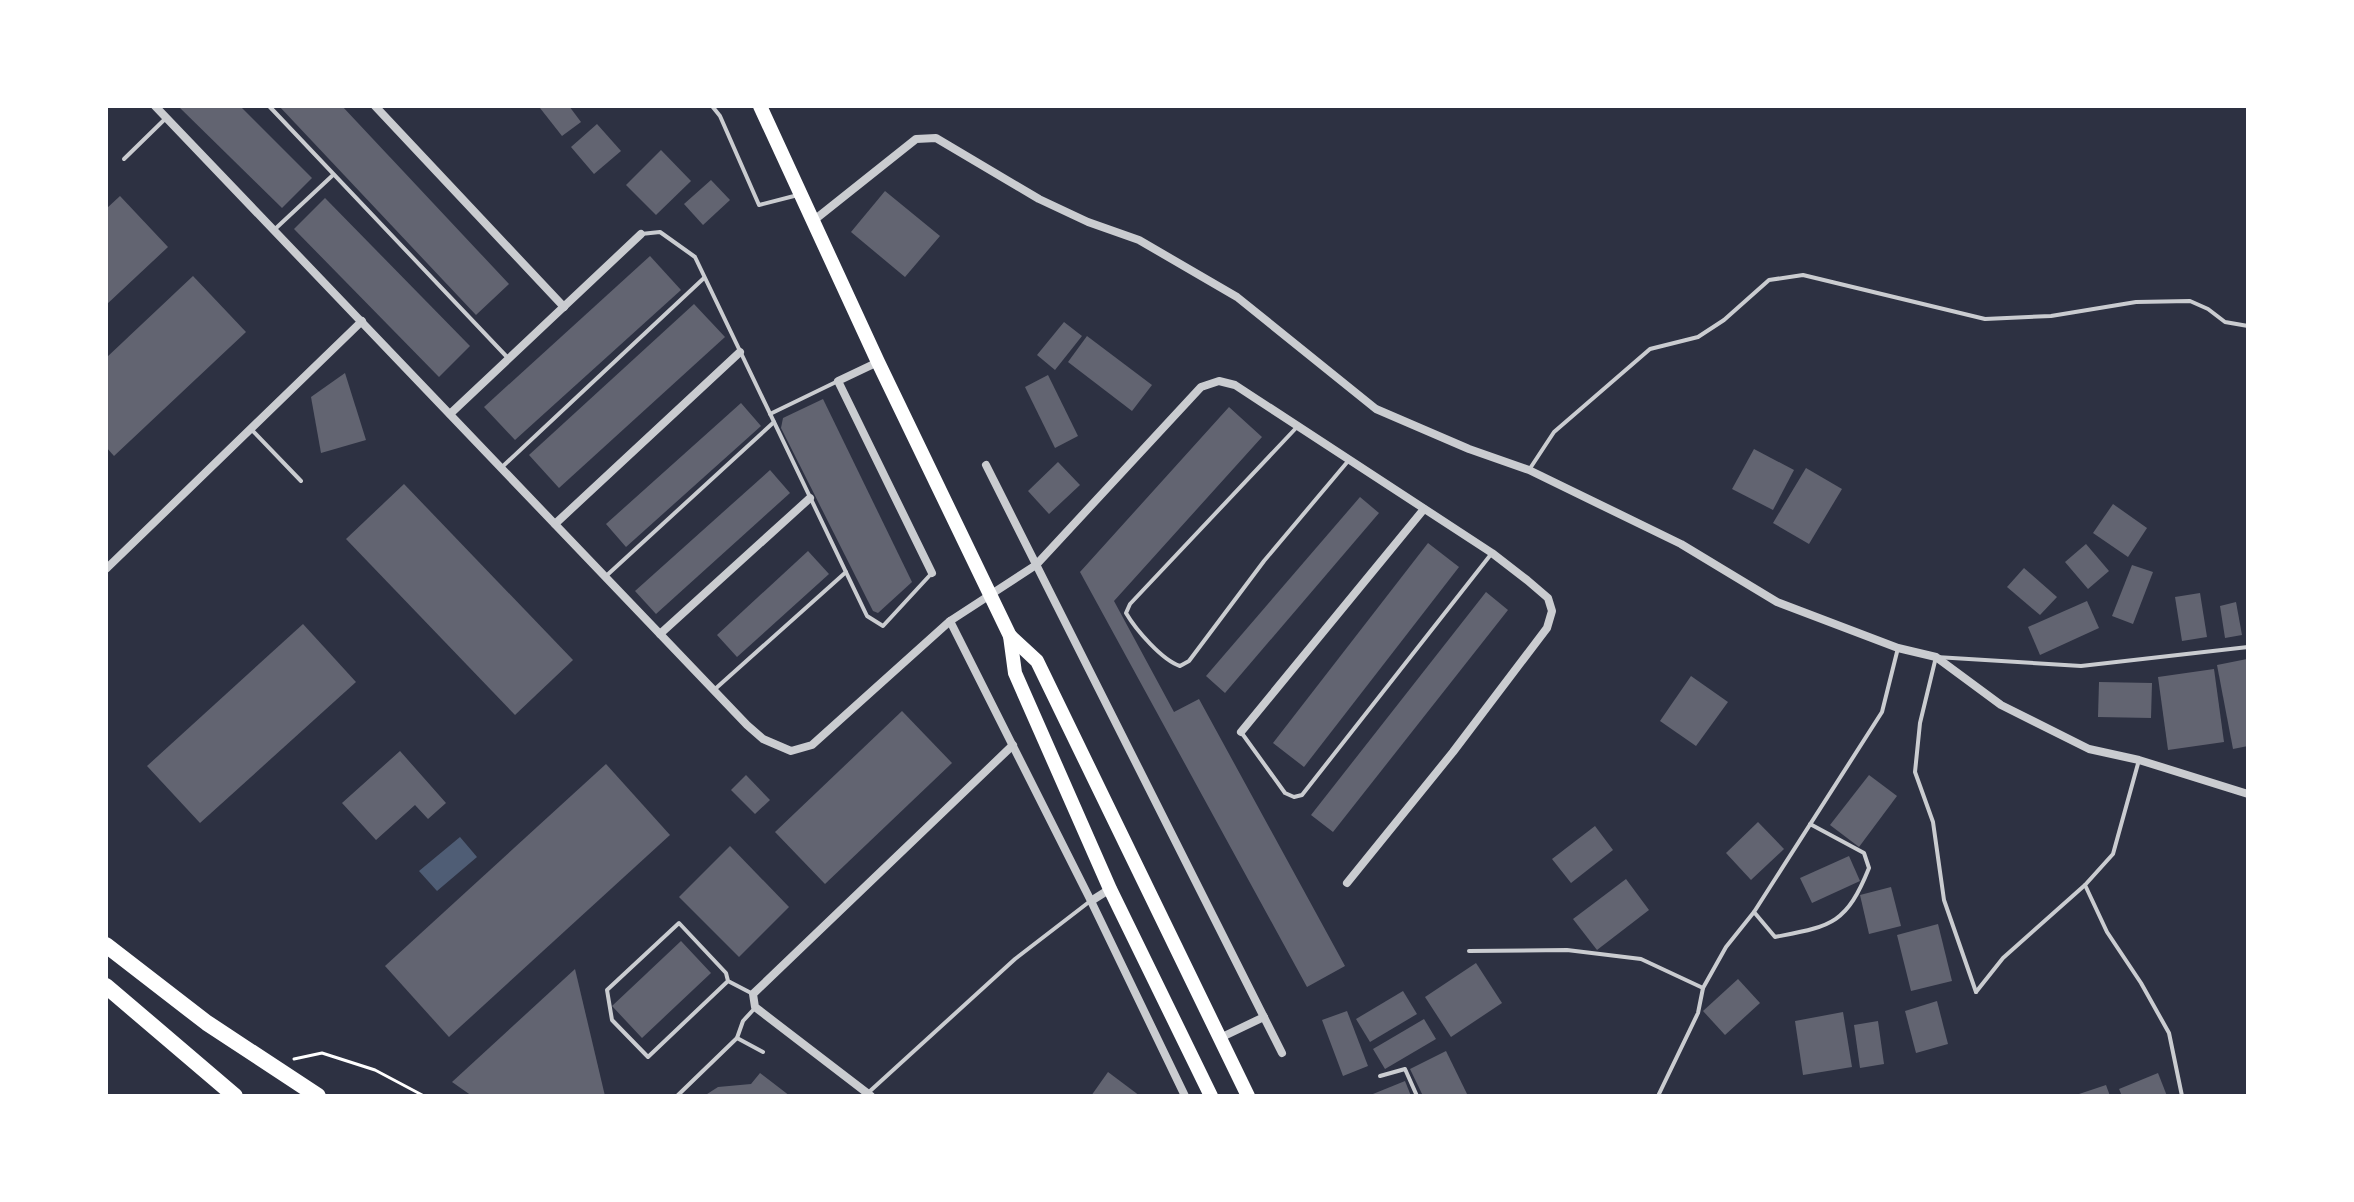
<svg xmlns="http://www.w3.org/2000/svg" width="2354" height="1202" font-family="'Fira Sans',sans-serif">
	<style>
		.water { fill: #4f5d75 }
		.building { fill: #626471 }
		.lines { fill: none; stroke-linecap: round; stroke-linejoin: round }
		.path { stroke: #fff; stroke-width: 3 }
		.service { stroke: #caccd0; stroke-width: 4 }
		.minor { stroke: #caccd0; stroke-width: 8 }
		.primary { stroke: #fff; stroke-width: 14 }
		.motorway { stroke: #fff; stroke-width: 16 }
	</style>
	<rect width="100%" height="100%" fill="#2d3142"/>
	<path class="water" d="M460,837L477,857L437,891L419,871Z"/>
	<g class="building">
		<path d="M178,106H240L312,178L282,208Z"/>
		<path d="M279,106H342L509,284L476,315Z"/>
		<path d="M543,106H569L581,122L562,136L540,108Z"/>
		<path d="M597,124L621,151L594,174L571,147Z"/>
		<path d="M661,150L691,181L656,215L626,185Z"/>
		<path d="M711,180L730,200L703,225L684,204Z"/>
		<path d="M885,191L940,236L905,277L851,232Z"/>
		<path d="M120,196L168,247L106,305V209Z"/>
		<path d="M325,198L470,346L439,377L294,229Z"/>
		<path d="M650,256L681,290L515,440L484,407Z"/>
		<path d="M193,276L246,332L114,456L106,447V358Z"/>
		<path d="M694,304L725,337L559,488L529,455Z"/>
		<path d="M1064,322L1082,336L1055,370L1037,355Z"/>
		<path d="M1087,336L1152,385L1132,411L1068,362Z"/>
		<path d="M345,373L366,440L321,453L311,397Z"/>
		<path d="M1048,375L1078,436L1055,448L1025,387Z"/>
		<path d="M823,399L912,582L878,613L873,611L781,428L783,418Z"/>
		<path d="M741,403L761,426L626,547L606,524Z"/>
		<path d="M1229,407L1262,437L1114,601L1174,712L1199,699L1345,966L1307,987L1080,572Z"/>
		<path d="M1754,449L1794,470L1773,510L1732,489Z"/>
		<path d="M1058,462L1080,485L1049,514L1028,491Z"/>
		<path d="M1806,468L1842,489L1809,544L1773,523Z"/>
		<path d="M770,470L790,493L656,614L635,591Z"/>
		<path d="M404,484L573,660L515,715L346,539Z"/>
		<path d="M1360,497L1379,513L1225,693L1206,676Z"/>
		<path d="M2113,504L2147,528L2128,557L2093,533Z"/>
		<path d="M1428,543L1459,567L1304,767L1273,743Z"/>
		<path d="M2086,544L2109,571L2088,589L2065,562Z"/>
		<path d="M808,551L829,574L737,657L717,635Z"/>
		<path d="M2132,565L2153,572L2133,624L2112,616Z"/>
		<path d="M2024,568L2057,597L2040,615L2007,587Z"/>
		<path d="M1486,592L1508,610L1333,832L1311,815Z"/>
		<path d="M2200,593L2207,637L2182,641L2175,597Z"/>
		<path d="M2087,601L2099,628L2040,655L2028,627Z"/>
		<path d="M2236,602L2242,635L2225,638L2220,606Z"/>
		<path d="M303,624L356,682L200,823L147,766Z"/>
		<path d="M2247,659L2248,746L2233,749L2217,665Z"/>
		<path d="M2214,669L2224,742L2168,750L2158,677Z"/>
		<path d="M1691,676L1728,702L1696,746L1660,721Z"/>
		<path d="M2099,682L2152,683L2151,718L2098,717Z"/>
		<path d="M902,711L952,763L825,884L775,832Z"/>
		<path d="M400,751L446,803L428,819L415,805L376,840L342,803Z"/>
		<path d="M606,764L670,835L449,1037L385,966Z"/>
		<path d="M746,775L770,800L755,814L731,790Z"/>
		<path d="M1869,775L1897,796L1859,847L1830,825Z"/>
		<path d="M1758,822L1784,849L1751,880L1726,853Z"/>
		<path d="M1595,826L1613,850L1571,883L1552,859Z"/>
		<path d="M730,846L789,907L739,957L679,897Z"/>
		<path d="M1849,856L1860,881L1812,903L1800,878Z"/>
		<path d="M1626,879L1649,910L1597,950L1573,919Z"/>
		<path d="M1891,887L1901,926L1869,934L1860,895Z"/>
		<path d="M1938,924L1952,981L1911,991L1897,935Z"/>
		<path d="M681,941L711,973L642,1038L612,1006Z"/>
		<path d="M1476,963L1502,1003L1451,1037L1425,997Z"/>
		<path d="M575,969L605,1096H472L452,1082Z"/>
		<path d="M1738,979L1760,1003L1725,1035L1703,1011Z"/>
		<path d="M1403,991L1417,1014L1370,1042L1356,1019Z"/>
		<path d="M1937,1001L1948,1044L1916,1053L1905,1011Z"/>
		<path d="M1347,1011L1368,1066L1343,1076L1322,1020Z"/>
		<path d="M1843,1012L1852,1067L1803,1075L1795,1021Z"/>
		<path d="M1424,1019L1436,1039L1385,1069L1373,1049Z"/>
		<path d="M1878,1021L1884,1064L1860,1068L1854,1025Z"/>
		<path d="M1446,1051L1468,1096H1423L1410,1069Z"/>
		<path d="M1108,1072L1140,1096H1091Z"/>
		<path d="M760,1073L790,1096H704L718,1087L751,1084Z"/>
		<path d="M2158,1073L2167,1096H2122L2119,1089Z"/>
		<path d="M1405,1081L1411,1096H1368Z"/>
		<path d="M2106,1085L2110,1096H2076V1095Z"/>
	</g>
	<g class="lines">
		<path class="path" d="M294,1059L322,1053L375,1070L424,1096"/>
		<g class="service">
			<path d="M269,106L507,357"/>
			<path d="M712,106L720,116L759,205L798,195"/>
			<path d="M124,159L165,119"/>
			<path d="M274,230L333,175"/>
			<path d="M641,234L660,232L695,257L867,616L883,626L931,574"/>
			<path d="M770,414L836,382"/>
			<path d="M1297,427L1130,604L1126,613C1136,630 1162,660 1180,666L1189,661L1264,561L1349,460"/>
			<path d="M251,429L301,481"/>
			<path d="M501,468L704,278"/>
			<path d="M1529,470L1554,432L1650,349L1698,337L1724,320L1769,280L1803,275L1985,319L2051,316L2136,302L2190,301L2208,309L2225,322L2248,326"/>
			<path d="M605,577L774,422"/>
			<path d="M714,690L846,572"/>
			<path d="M1241,732L1285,793L1294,797L1302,795L1492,553"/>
			<path d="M2139,760L2113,854L2085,885L2107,932L2141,983L2169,1033L2182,1096"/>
			<path d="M1810,824L1864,853L1869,868C1846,925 1831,926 1775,937L1754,912L1882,712L1898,648"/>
			<path d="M1469,951L1567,950L1641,959L1703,988"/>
			<path d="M728,981L726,973L679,923L607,990L612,1020L648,1057L728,981L753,994"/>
			<path d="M1976,992L1944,900L1933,822L1915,772L1920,723L1936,657L2081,666L2248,647"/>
			<path d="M1976,992L2003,958L2085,885"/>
			<path d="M737,1038L763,1052"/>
			<path d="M1380,1076L1405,1069L1417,1096"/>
			<path d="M869,1092L1015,959L1089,902"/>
			<path d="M677,1096L737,1038L743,1021L754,1009"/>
			<path d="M1658,1096L1698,1013L1703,988L1726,947L1754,912"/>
		</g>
		<g class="minor">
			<path d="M155,106L747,725L763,739L791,751L812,745L950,621L1036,565L1201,387L1219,381L1235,385L1492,553L1527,580L1548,598L1552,611L1547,628L1453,752L1347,883"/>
			<path d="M375,106L564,307"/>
			<path d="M813,221L916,139L936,138L1039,199L1088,222L1139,240L1237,297L1376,409L1469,449L1529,470L1681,544L1777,602L1898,648L1936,657L2001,705L2089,749L2139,760L2248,794"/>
			<path d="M878,362L838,381L932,573"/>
			<path d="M450,414L641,234"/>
			<path d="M986,465L1282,1053"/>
			<path d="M555,524L740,352"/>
			<path d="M106,569L362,321"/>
			<path d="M950,621L1091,901L1185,1096"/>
			<path d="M660,634L810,498"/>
			<path d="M1241,732L1424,509"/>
			<path d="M1091,901L1110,889"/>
			<path d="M1220,1038L1264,1017"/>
			<path d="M871,1096L755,1007L753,994L1013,745"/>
		</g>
		<g class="primary">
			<path d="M760,106L878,362L1010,636L1015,673L1110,889L1211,1096"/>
			<path d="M1010,636L1037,661L1248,1096"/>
		</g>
		<g class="motorway">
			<path d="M106,945L207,1023L318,1096"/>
			<path d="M106,986L235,1096"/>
		</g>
	</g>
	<rect width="2354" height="1202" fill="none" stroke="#ffffff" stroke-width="216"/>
</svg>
